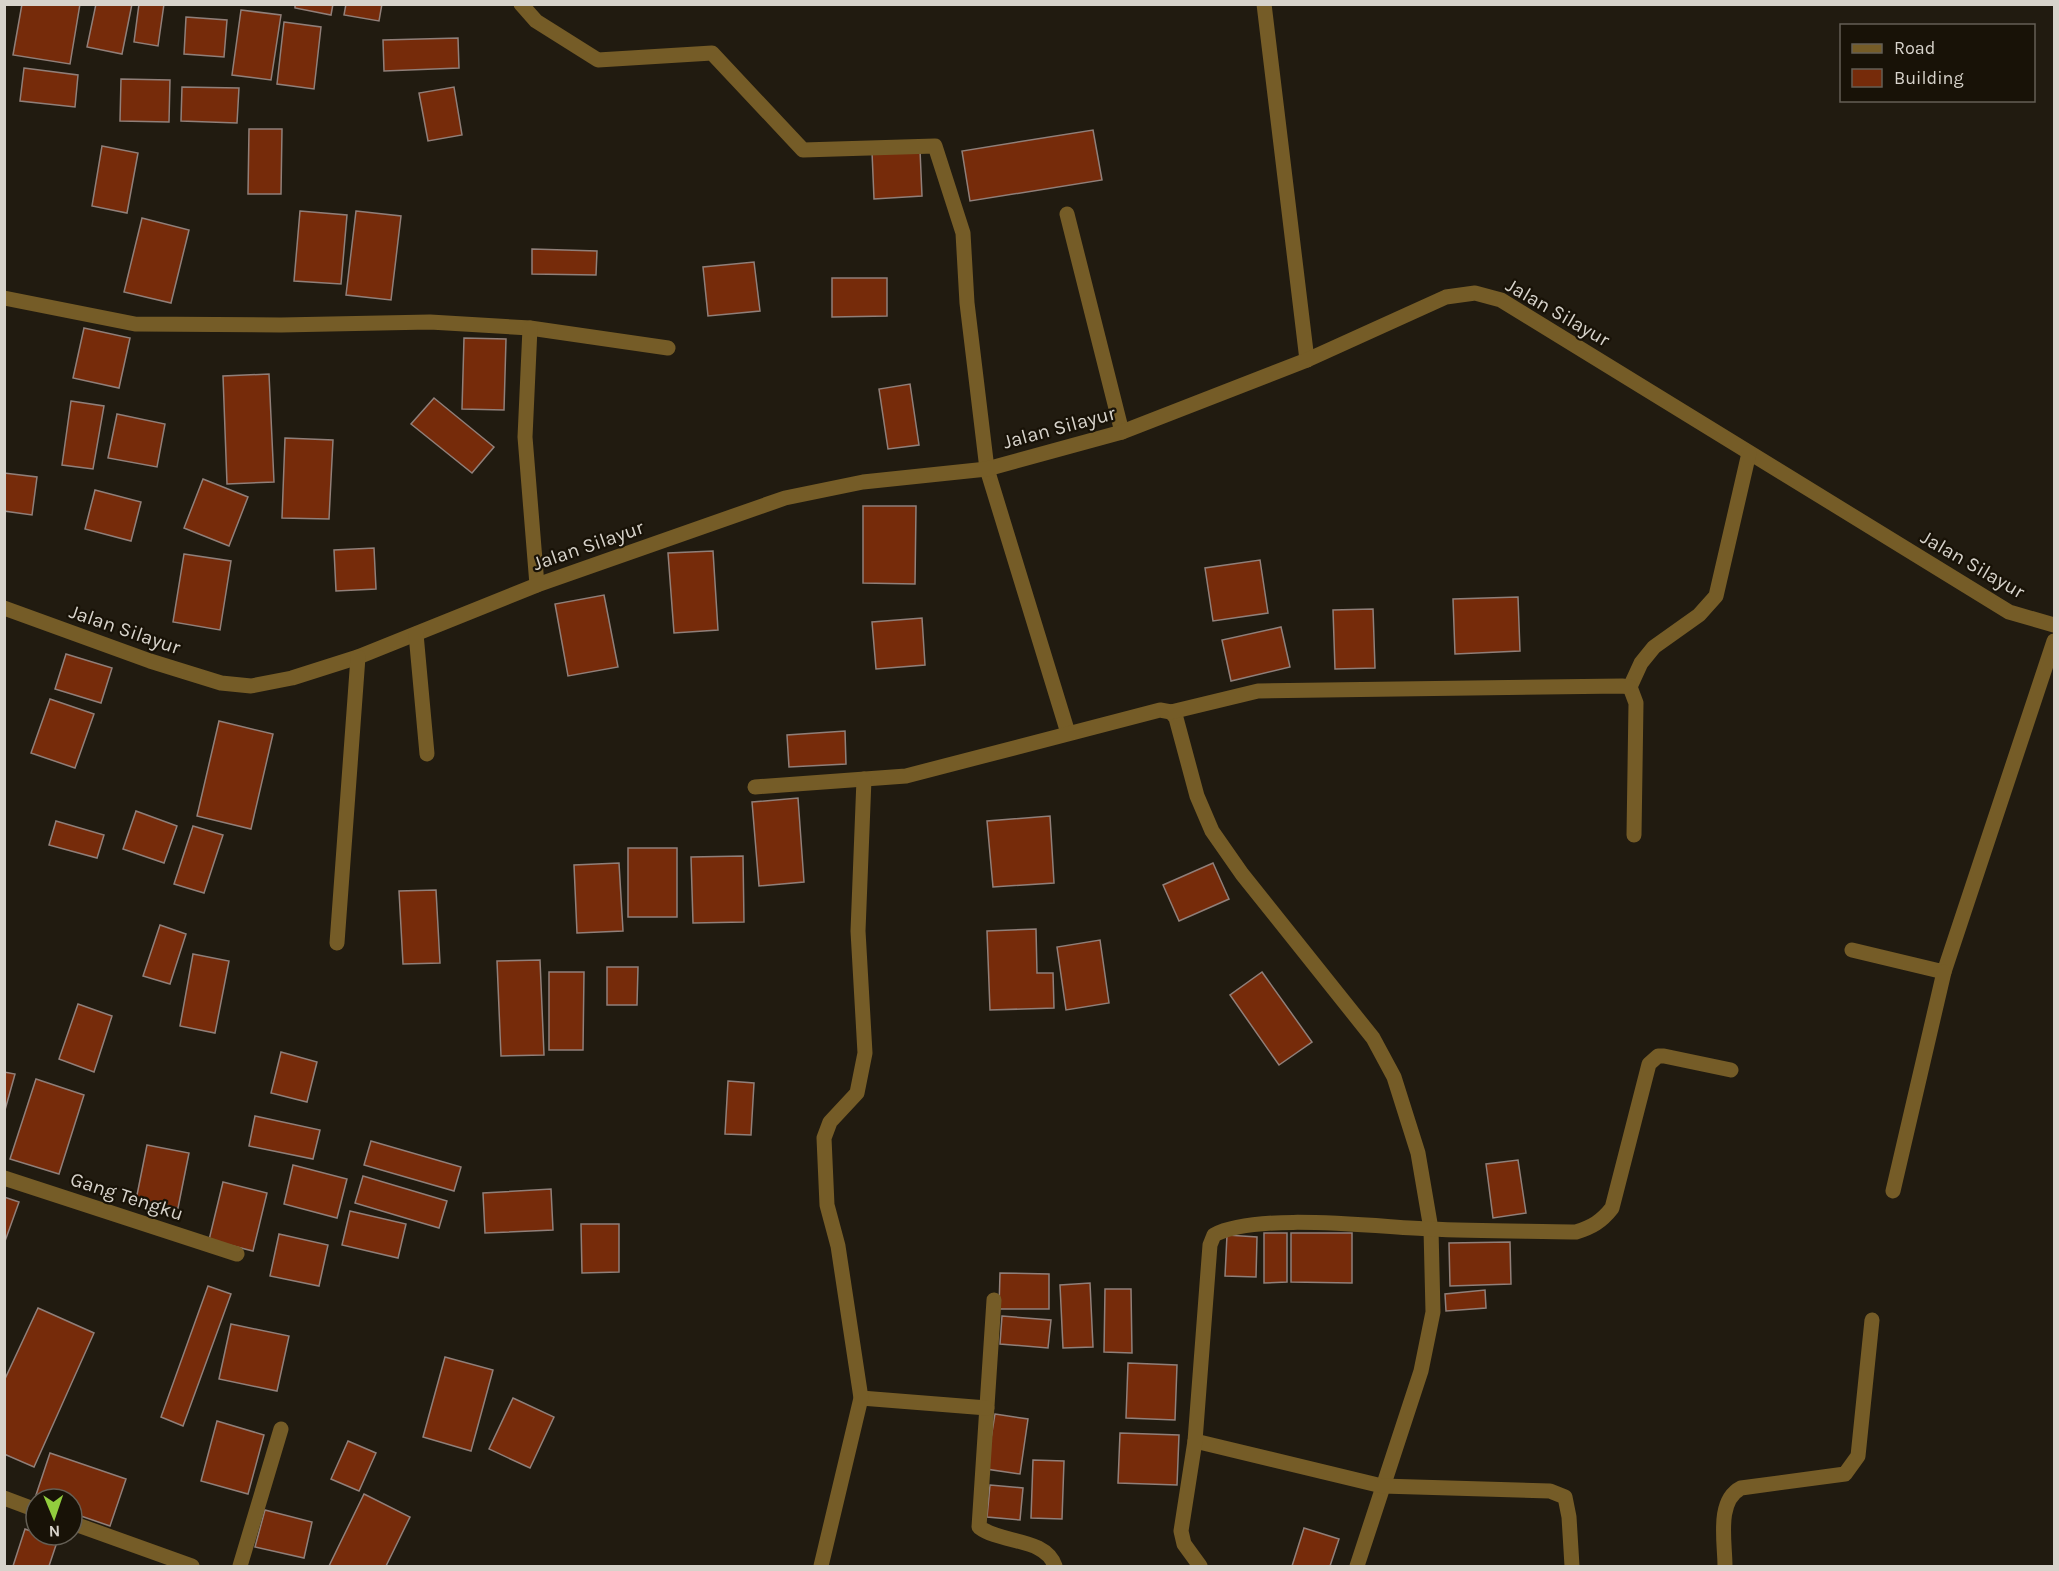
<svg xmlns="http://www.w3.org/2000/svg" width="2059" height="1571" font-family="Karla,sans-serif">
	<style>
		.building { fill: #762b0a; stroke: #907f79; stroke-width: 1.5 }
		.lines { fill: none; stroke-linecap: round; stroke-linejoin: round }
		.minor { stroke: #755c27; stroke-width: 15 }
		.labels { text-anchor: middle; stroke-width: 4.5; stroke-linejoin: round; paint-order: stroke }
		.street-label { font-size: 20px; fill: #d7d3cb; stroke: #181207 }
	</style>
	<rect width="100%" height="100%" fill="#211b10"/>
	<g class="building">
		<path d="M22,4H80L70,64L13,55Z"/>
		<path d="M96,4H132L122,54L87,47Z"/>
		<path d="M139,4H164L158,46L134,42Z"/>
		<path d="M295,4H333L331,15L295,8Z"/>
		<path d="M346,4H382L379,21L344,15Z"/>
		<path d="M241,10L281,15L271,80L232,75Z"/>
		<path d="M186,17L227,20L224,57L184,54Z"/>
		<path d="M284,22L321,27L314,89L277,84Z"/>
		<path d="M458,38L459,68L384,71L383,40Z"/>
		<path d="M24,68L78,75L75,107L20,101Z"/>
		<path d="M121,79L170,80L169,122L120,121Z"/>
		<path d="M182,87L239,88L237,123L181,121Z"/>
		<path d="M454,87L462,135L428,141L419,93Z"/>
		<path d="M249,129H282L281,194H248Z"/>
		<path d="M1093,130L1102,180L970,201L962,151Z"/>
		<path d="M102,146L138,153L127,213L92,206Z"/>
		<path d="M920,150L922,196L874,199L872,152Z"/>
		<path d="M300,211L347,215L341,284L294,281Z"/>
		<path d="M356,211L401,216L391,300L346,295Z"/>
		<path d="M142,218L189,230L171,303L124,292Z"/>
		<path d="M532,249L597,251L596,275L532,274Z"/>
		<path d="M754,262L760,311L708,316L703,267Z"/>
		<path d="M832,278H887V316L832,317Z"/>
		<path d="M84,328L130,338L119,388L73,378Z"/>
		<path d="M464,338L506,339L504,410L462,409Z"/>
		<path d="M269,374L274,482L227,484L223,376Z"/>
		<path d="M910,384L919,445L888,449L879,389Z"/>
		<path d="M434,398L494,447L472,473L411,424Z"/>
		<path d="M71,401L104,406L93,469L62,465Z"/>
		<path d="M117,414L165,424L157,467L108,458Z"/>
		<path d="M285,438L333,440L329,519L282,518Z"/>
		<path d="M4,473L37,477L32,515L4,511Z"/>
		<path d="M203,479L248,497L229,546L184,528Z"/>
		<path d="M95,490L141,502L131,541L85,529Z"/>
		<path d="M863,506H916L915,584L863,583Z"/>
		<path d="M374,548L376,589L336,591L334,550Z"/>
		<path d="M713,551L718,630L674,633L668,553Z"/>
		<path d="M184,554L231,561L220,630L173,622Z"/>
		<path d="M1260,560L1268,613L1213,621L1205,568Z"/>
		<path d="M604,595L618,667L568,676L555,604Z"/>
		<path d="M1518,597L1520,651L1455,654L1453,599Z"/>
		<path d="M1373,609L1375,668L1335,669L1333,610Z"/>
		<path d="M922,618L925,665L876,669L872,622Z"/>
		<path d="M1281,627L1290,667L1231,681L1222,640Z"/>
		<path d="M66,654L112,668L101,703L55,689Z"/>
		<path d="M50,699L94,714L75,768L31,753Z"/>
		<path d="M219,721L273,734L251,829L197,816Z"/>
		<path d="M845,731L846,764L789,767L787,735Z"/>
		<path d="M798,798L804,882L759,886L752,802Z"/>
		<path d="M136,811L177,826L164,863L123,849Z"/>
		<path d="M1050,816L1054,883L993,887L987,821Z"/>
		<path d="M56,821L104,835L97,858L49,845Z"/>
		<path d="M193,826L223,835L204,893L174,884Z"/>
		<rect x="628" y="848" width="49" height="69"/>
		<path d="M743,856L744,922L693,923L691,857Z"/>
		<path d="M619,863L623,931L577,933L574,865Z"/>
		<path d="M1213,863L1229,899L1179,921L1163,885Z"/>
		<path d="M436,890L440,963L403,964L399,891Z"/>
		<path d="M160,925L186,934L170,984L143,976Z"/>
		<path d="M1036,929L1037,973H1053L1054,1008L990,1010L987,931Z"/>
		<path d="M1100,940L1109,1003L1066,1010L1057,947Z"/>
		<path d="M193,954L229,961L215,1033L180,1026Z"/>
		<path d="M540,960L544,1055L501,1056L497,961Z"/>
		<path d="M607,967H638L637,1005H607Z"/>
		<path d="M549,972H584L583,1050H549Z"/>
		<path d="M1262,972L1312,1042L1279,1065L1230,995Z"/>
		<path d="M78,1004L112,1016L94,1072L59,1059Z"/>
		<path d="M281,1052L317,1062L307,1102L271,1093Z"/>
		<path d="M4,1072L15,1074L5,1110L4,1109Z"/>
		<path d="M36,1079L84,1095L59,1174L10,1159Z"/>
		<path d="M728,1081L754,1083L751,1135L725,1134Z"/>
		<path d="M255,1116L320,1130L313,1159L249,1146Z"/>
		<path d="M371,1141L461,1167L454,1191L364,1165Z"/>
		<path d="M147,1145L189,1153L178,1208L136,1200Z"/>
		<path d="M1518,1160L1526,1213L1493,1218L1486,1164Z"/>
		<path d="M293,1165L347,1179L337,1218L284,1204Z"/>
		<path d="M363,1176L447,1201L439,1228L355,1203Z"/>
		<path d="M223,1182L267,1193L253,1251L209,1240Z"/>
		<path d="M551,1189L553,1230L485,1233L483,1193Z"/>
		<path d="M4,1197L19,1202L4,1244Z"/>
		<path d="M350,1211L406,1224L398,1258L342,1245Z"/>
		<path d="M581,1224H619V1272L582,1273Z"/>
		<path d="M1264,1233H1287V1282L1264,1283Z"/>
		<path d="M1291,1233H1352V1283L1291,1282Z"/>
		<path d="M279,1234L328,1245L319,1286L270,1276Z"/>
		<path d="M1227,1235L1257,1237L1256,1277L1225,1276Z"/>
		<path d="M1510,1242L1511,1284L1450,1286L1449,1243Z"/>
		<path d="M1000,1273L1049,1274V1309H999Z"/>
		<path d="M1090,1283L1093,1347L1063,1348L1060,1285Z"/>
		<path d="M208,1286L231,1294L183,1426L161,1417Z"/>
		<path d="M1105,1289H1131L1132,1353L1104,1352Z"/>
		<path d="M1485,1290L1486,1308L1446,1311L1445,1294Z"/>
		<path d="M38,1308L94,1333L34,1467L4,1454V1381Z"/>
		<path d="M1002,1316L1051,1320L1048,1348L1000,1344Z"/>
		<path d="M231,1324L289,1336L277,1391L219,1379Z"/>
		<path d="M445,1357L493,1370L471,1451L423,1437Z"/>
		<path d="M1128,1363L1177,1365L1175,1420L1126,1418Z"/>
		<path d="M513,1398L554,1417L530,1468L489,1449Z"/>
		<path d="M995,1414L1028,1419L1020,1474L986,1469Z"/>
		<path d="M217,1421L264,1435L248,1494L201,1481Z"/>
		<path d="M1120,1433L1179,1435L1177,1485L1118,1483Z"/>
		<path d="M348,1441L376,1453L359,1491L331,1479Z"/>
		<path d="M50,1453L126,1479L110,1526L72,1513V1499L34,1501Z"/>
		<path d="M1033,1460L1064,1461L1062,1519L1031,1518Z"/>
		<path d="M990,1485L1023,1488L1020,1520L987,1517Z"/>
		<path d="M364,1494L410,1517L386,1566H329Z"/>
		<path d="M265,1510L312,1522L304,1558L255,1547Z"/>
		<path d="M1304,1528L1339,1539L1330,1566H1292Z"/>
		<path d="M25,1529L36,1533V1535L58,1539L49,1566H13Z"/>
	</g>
	<g class="lines">
		<g class="minor">
			<path d="M521,4L536,21L598,60L712,53L803,150L935,146L963,233L967,303L987,469L1068,733"/>
			<path d="M1264,4L1307,360"/>
			<path d="M1067,214L1122,432"/>
			<path d="M4,298L135,324L281,325L430,322L530,328L668,348"/>
			<path d="M530,328L525,437L537,585"/>
			<path d="M4,608L150,661L221,683L251,686L292,678L358,657L537,585L785,498L863,482L987,469L1122,432L1307,360L1446,297L1475,293L1501,300L2009,612L2054,625"/>
			<path d="M416,634L427,754"/>
			<path d="M1630,687L1641,663L1654,647L1699,615L1716,596L1749,453"/>
			<path d="M1171,712L1176,718L1197,796L1212,831L1242,874L1373,1038L1394,1077L1418,1153L1431,1229L1433,1312L1421,1371L1357,1566"/>
			<path d="M755,787L906,776L1160,710L1171,712L1258,691L1622,686L1630,687L1636,703L1634,835"/>
			<path d="M337,943L358,657"/>
			<path d="M1852,950L1944,972L2054,641"/>
			<path d="M4,1178L237,1254"/>
			<path d="M1893,1191L1944,972"/>
			<path d="M994,1300L979,1527C1001,1544 1045,1537 1055,1566"/>
			<path d="M861,1398L987,1408"/>
			<path d="M1195,1441L1382,1486L1550,1491L1565,1497L1569,1517L1572,1566"/>
			<path d="M4,1498L36,1510"/>
			<path d="M72,1523L192,1566"/>
			<path d="M240,1566L281,1429"/>
			<path d="M821,1566L861,1398L838,1246L827,1205L824,1138L830,1122L857,1093L865,1053L858,931L864,779"/>
			<path d="M1200,1566L1184,1544L1181,1531L1195,1441L1210,1245L1214,1235C1257,1212 1377,1227 1429,1229C1478,1231 1527,1231 1576,1232C1592,1227 1601,1222 1612,1208L1649,1064L1658,1056H1664L1731,1070"/>
			<path d="M1725,1566C1725,1542 1716,1501 1741,1488L1845,1474L1858,1456L1872,1320"/>
		</g>
	</g>
	<g class="labels">
		<g class="street-label">
			<text transform="translate(1558 312) rotate(30)" y="7">Jalan Silayur</text>
			<text transform="translate(1059 427) rotate(-15)" y="7">Jalan Silayur</text>
			<text transform="translate(588 545) rotate(-19)" y="7">Jalan Silayur</text>
			<text transform="translate(1973 564) rotate(30)" y="7">Jalan Silayur</text>
			<text transform="translate(125 629) rotate(19)" y="7">Jalan Silayur</text>
			<text transform="translate(127 1196) rotate(18)" y="7">Gang Tengku</text>
		</g>
	</g>
	<rect width="2059" height="1571" fill="none" stroke="#d7d3cb" stroke-width="12"/>
	<rect x="1840" y="24" width="195" height="78" fill="#181207" stroke="#645f55" stroke-width="1.5"/>
	<rect x="1852" y="44" width="30" height="9" fill="#755c27" stroke="#645f55" stroke-width="1.5"/>
	<text x="1894" y="54" font-size="18" fill="#d7d3cb">Road</text>
	<rect x="1852" y="69" width="30" height="18" fill="#762b0a" stroke="#645f55" stroke-width="1.5"/>
	<text x="1894" y="84" font-size="18" fill="#d7d3cb">Building</text>
	<g transform="translate(54 1517) rotate(178)"><circle r="28" fill="#181207" stroke="#645f55" stroke-width="1.5"/>
	<path d="M0-4.5L10 22L0 15L-10 22Z" fill="#92cd3e"/>
	<text y="-9" font-size="16" font-weight="bold" text-anchor="middle" fill="#d7d3cb">N</text>
	</g>
</svg>
